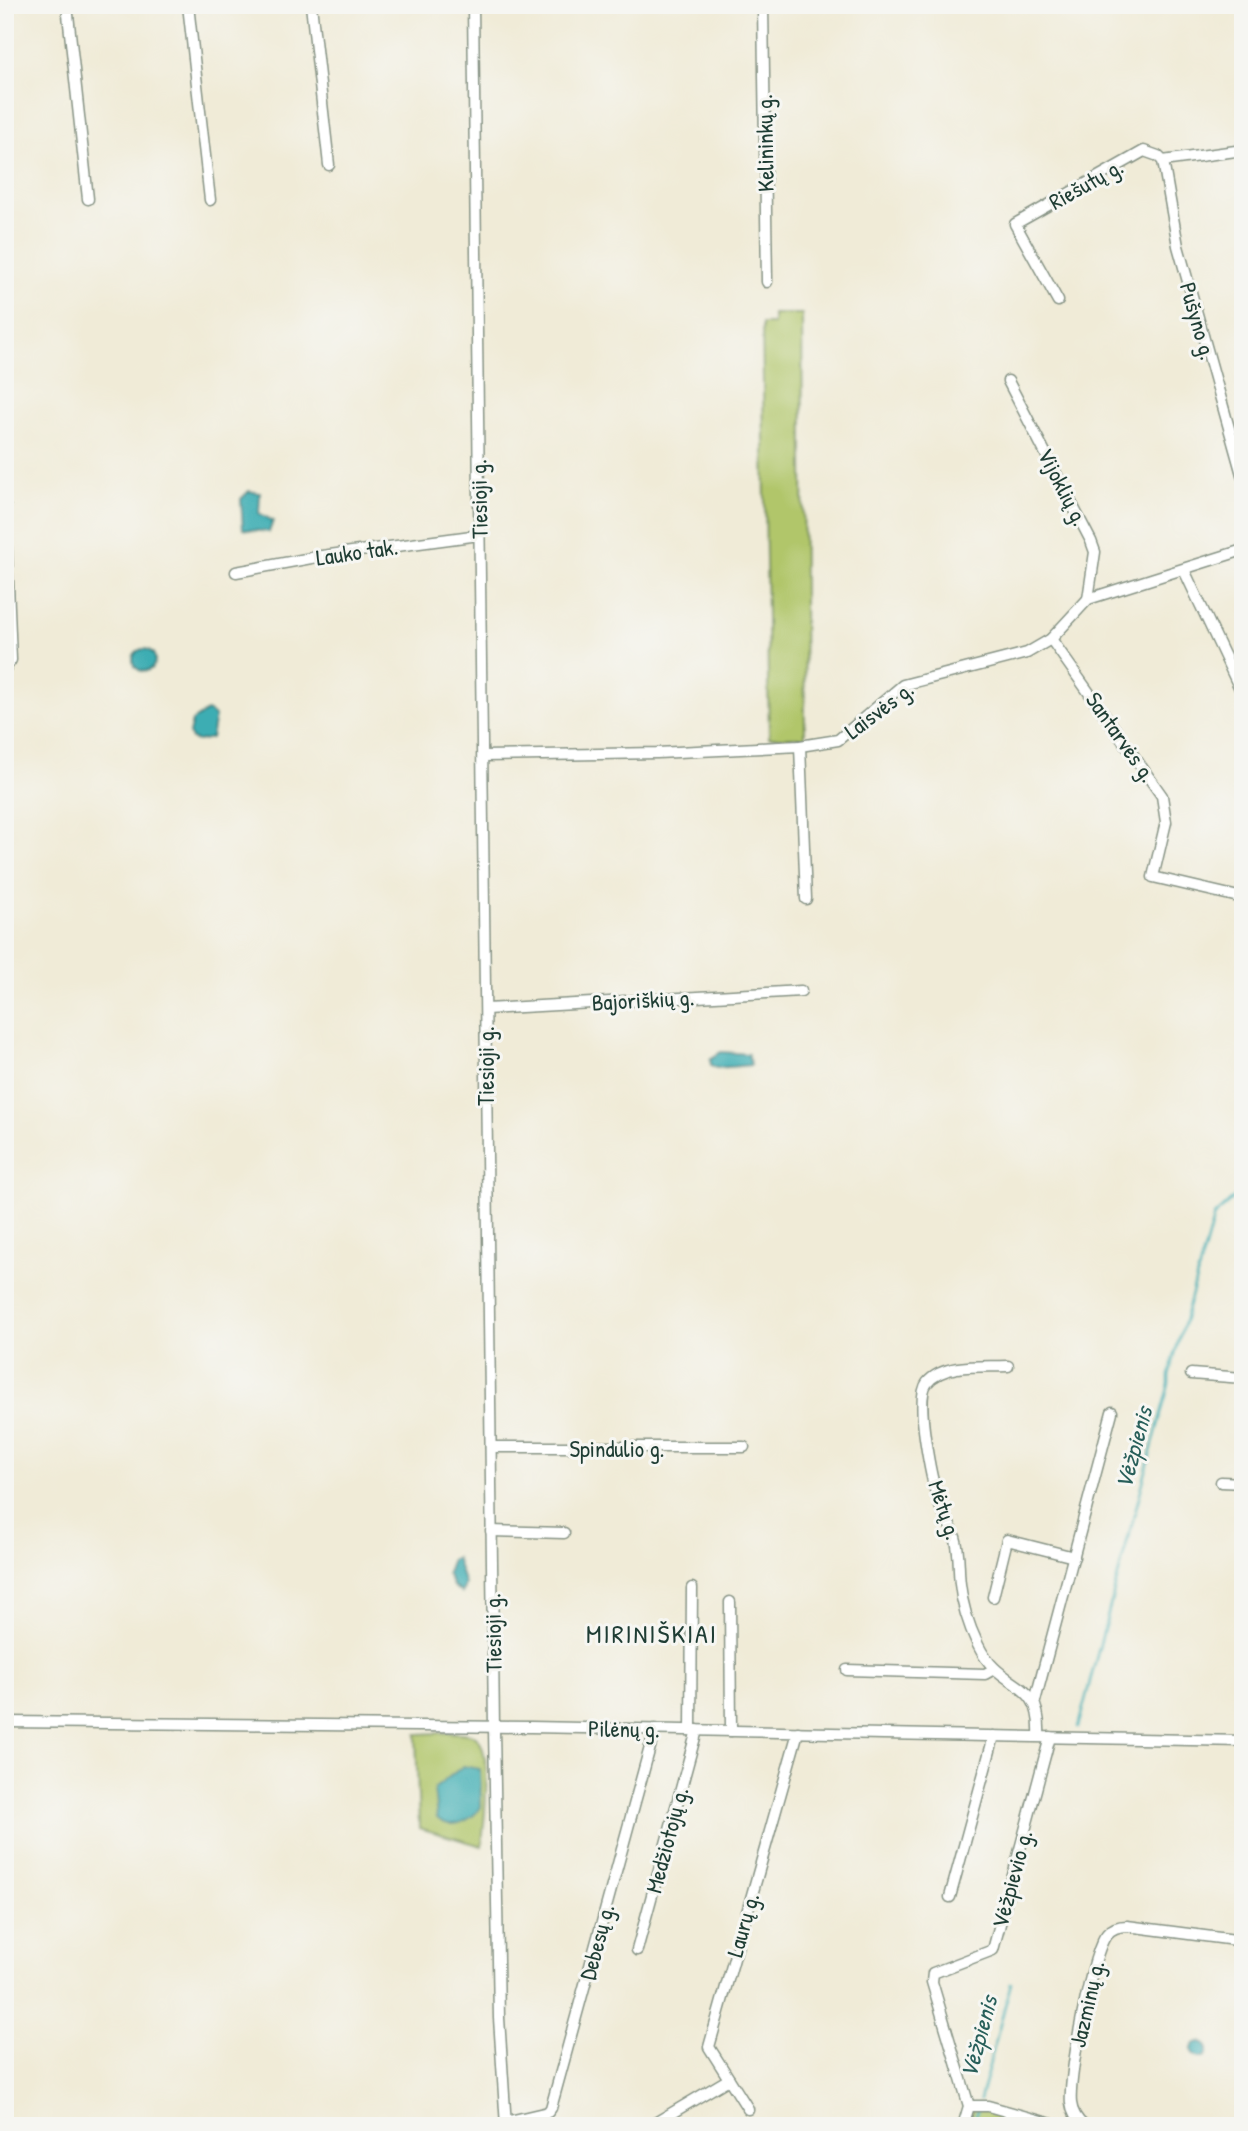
<svg xmlns="http://www.w3.org/2000/svg" width="1248" height="2131" font-family="'Patrick Hand',sans-serif">
	<style>
		.green { fill: #b1c66b; stroke: #688250; stroke-width: 2 }
		.water { fill: #3cadb3; stroke: #2e7574; stroke-width: 2 }
		.lines { fill: none; stroke-linecap: round; stroke-linejoin: round }
		.stream { stroke: #3cadb3; stroke-width: 2.5 }
		.street-casing { stroke: #889486; stroke-width: 13 }
		.street { stroke: #fff; stroke-width: 10 }
		.labels { text-anchor: middle; stroke-width: 6; stroke-linejoin: round; paint-order: stroke }
		.street-label { font-size: 23px; fill: #1f3d34; stroke: #f6f6f2 }
		.water-label { font-size: 24px; font-style: italic; fill: #285f5a; stroke: #f6f6f2 }
		.quarter-label { font-size: 26px; letter-spacing: 2px; fill: #1f3d34; stroke: #f6f6f2 }
	</style>
	<rect width="100%" height="100%" fill="#f6f6f2"/>
	<filter id="ink" filterUnits="userSpaceOnUse"><feTurbulence type="fractalNoise" baseFrequency=".0143" numOctaves="2"/><feDisplacementMap in="SourceGraphic" scale="14" xChannelSelector="R" yChannelSelector="G"/><feConvolveMatrix kernelMatrix="1 2 1 2 8 2 1 2 1" color-interpolation-filters="sRGB"/></filter>
	<filter id="wash" filterUnits="userSpaceOnUse"><feTurbulence type="fractalNoise" baseFrequency=".00686" numOctaves="4" result="noise"/><feDisplacementMap in="SourceGraphic" scale="28" xChannelSelector="R" yChannelSelector="G"/><feGaussianBlur stdDeviation="1.57" result="paint"/><feColorMatrix in="noise" values="0 0 0 0 0 0 0 0 0 0 0 0 0 0 0 0 0 1.4 0 .05"/><feComposite in="paint" operator="in"/></filter>
	<g filter="url(#wash)">
		<rect width="100%" height="100%" fill="#f0ebd7"/>
		<g class="green">
			<path d="M773,314H802L805,737H769L762,324H773Z"/>
			<path d="M416,1734C433,1734 456,1730 472,1735C496,1743 483,1824 482,1846L419,1828Z"/>
			<path d="M972,2108H978L1041,2126H967Z"/>
		</g>
		<g class="water">
			<path d="M249,491L260,493L259,513L273,521L269,532L243,529L241,499Z"/>
			<circle cx="144" cy="660" r="11"/>
			<path d="M207,711L215,716L211,738L198,741L191,739L189,734L192,721Z"/>
			<path d="M721,1052L748,1054L751,1065L716,1068L711,1065L710,1059Z"/>
			<path d="M456,1558L465,1584L462,1593L453,1586L447,1573L452,1559Z"/>
			<path d="M463,1766L480,1769L481,1807C471,1821 451,1831 437,1818L434,1789Z"/>
			<circle cx="1200" cy="2050" r="8"/>
		</g>
		<g class="lines">
			<g class="stream">
				<path d="M1078,1727L1169,1384V1375L1214,1216L1243,1189"/>
				<path d="M980,2100L1011,1983"/>
				<path d="M973,2126L978,2109"/>
			</g>
		</g>
	</g>
	<g filter="url(#ink)">
		<g class="lines">
			<g class="street-casing">
				<g id="street">
					<path d="M67,5L88,199"/>
					<path d="M188,5L210,200"/>
					<path d="M311,5L329,165"/>
					<path d="M473,5L494,1728L499,2018L506,2126"/>
					<path d="M763,5L767,282"/>
					<path d="M1163,161L1178,246L1243,478"/>
					<path d="M1058,301L1015,224L1144,151L1158,156L1163,161L1243,150"/>
					<path d="M1008,381L1091,541L1095,552L1088,599"/>
					<path d="M5,506L11,660L5,669"/>
					<path d="M1184,570L1243,695"/>
					<path d="M236,572L322,556L479,535"/>
					<path d="M1051,639L1162,796L1166,822L1153,877L1243,898"/>
					<path d="M800,746L806,899"/>
					<path d="M483,756L657,753L800,746L838,740L903,685L1027,653L1051,639L1088,599L1243,550"/>
					<path d="M486,1009L801,991"/>
					<path d="M1008,1366C984,1367 944,1362 927,1383C914,1399 932,1482 939,1503C943,1515 951,1525 955,1537C960,1552 958,1568 960,1584C962,1606 969,1626 978,1645C1001,1693 1042,1676 1039,1736"/>
					<path d="M1191,1374L1243,1378"/>
					<path d="M491,1447H744"/>
					<path d="M1221,1482L1243,1483"/>
					<path d="M491,1531L564,1533"/>
					<path d="M993,1597L1007,1540L1074,1557"/>
					<path d="M730,1602L731,1731"/>
					<path d="M847,1670L985,1674L994,1669"/>
					<path d="M1035,1701L1112,1412"/>
					<path d="M5,1722L531,1727L1243,1741"/>
					<path d="M691,1730L692,1588"/>
					<path d="M950,1897L994,1736"/>
					<path d="M637,1950L697,1730"/>
					<path d="M969,2106H988L1059,2126"/>
					<path d="M748,2109L709,2047L798,1732"/>
					<path d="M505,2122L548,2112L551,2108L655,1729"/>
					<path d="M650,2126L729,2079"/>
					<path d="M963,2126L969,2106L932,1982L933,1973L993,1950L1050,1737"/>
					<path d="M1084,2126C1077,2120 1072,2112 1071,2103C1068,2079 1092,1950 1107,1934C1112,1928 1119,1926 1127,1926L1243,1941"/>
				</g>
			</g>
			<use href="#street" class="street"/>
		</g>
	</g>
	<g class="labels">
		<g class="street-label">
			<text transform="translate(765 143) rotate(-91)" y="8">Kelininkų g.</text>
			<text transform="translate(1086 184) rotate(-29)" y="8">Riešutų g.</text>
			<text transform="translate(1198 321) rotate(74)" y="8">Pušyno g.</text>
			<text transform="translate(1063 487) rotate(63)" y="8">Vijoklių g.</text>
			<text transform="translate(479 499) rotate(-91)" y="8">Tiesioji g.</text>
			<text transform="translate(357 552) rotate(-8)" y="8">Lauko tak.</text>
			<text transform="translate(879 710) rotate(-37)" y="8">Laisvės g.</text>
			<text transform="translate(1121 737) rotate(55)" y="8">Santarvės g.</text>
			<text transform="translate(643 1000) rotate(-3)" y="8">Bajoriškių g.</text>
			<text transform="translate(486 1066) rotate(-90)" y="8">Tiesioji g.</text>
			<text x="617" y="1457">Spindulio g.</text>
			<text transform="translate(945 1510) rotate(72)" y="8">Mėtų g.</text>
			<text transform="translate(493 1633) rotate(-91)" y="8">Tiesioji g.</text>
			<text transform="translate(624 1729) rotate(1)" y="8">Pilėnų g.</text>
			<text transform="translate(667 1840) rotate(-75)" y="8">Medžiotojų g.</text>
			<text transform="translate(1012 1879) rotate(-75)" y="8">Vėžpievio g.</text>
			<text transform="translate(743 1925) rotate(-74)" y="8">Laurų g.</text>
			<text transform="translate(597 1942) rotate(-75)" y="8">Debesų g.</text>
			<text transform="translate(1087 2004) rotate(-77)" y="8">Jazminų g.</text>
		</g>
		<g class="water-label">
			<text transform="translate(1134 1448) rotate(-75)" y="8">Vėžpienis</text>
			<text transform="translate(979 2037) rotate(-75)" y="8">Vėžpienis</text>
		</g>
		<g class="quarter-label">
			<text x="652" y="1643">MIRINIŠKIAI</text>
		</g>
	</g>
	<rect width="1248" height="2131" fill="none" stroke="#f6f6f2" stroke-width="28"/>
</svg>
